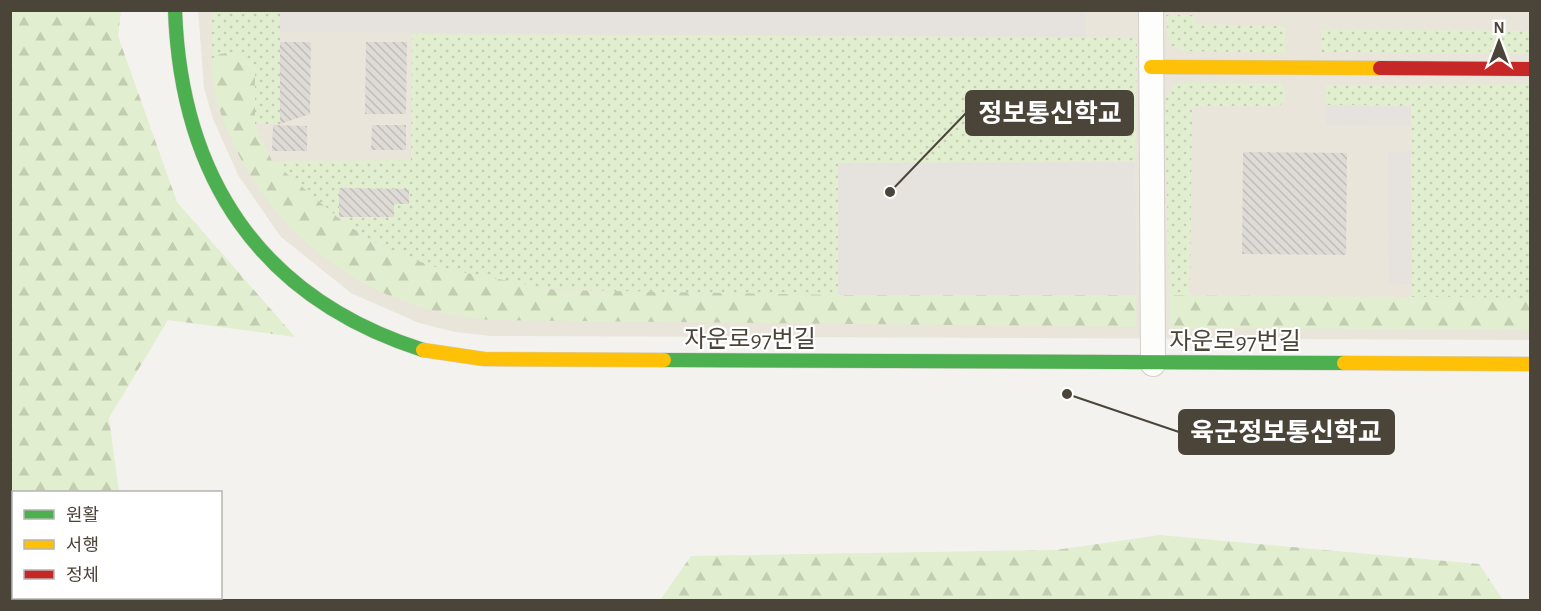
<svg xmlns="http://www.w3.org/2000/svg" width="1541" height="611" font-family="'Alegreya Sans','Noto Sans KR',sans-serif">
	<style>
		.education { fill: #eae5da }
		.grass { fill: url(#grass-dots) }
		.forest { fill: url(#forest-firs) }
		.parking { fill: #e6e3df }
		.building { fill: url(#building-back-hatch) }
		.lines { fill: none; stroke-linecap: round; stroke-linejoin: round }
		.street-casing { stroke: #d2d0cb; stroke-width: 26 }
		.fast-casing { stroke: #d3cfc5; stroke-width: 15 }
		.slow-casing { stroke: #d3cfc5; stroke-width: 15 }
		.jam-casing { stroke: #d3cfc5; stroke-width: 15 }
		.street { stroke: #fdfdfc; stroke-width: 24 }
		.fast { stroke: #4caf50; stroke-width: 14 }
		.slow { stroke: #ffc107; stroke-width: 14 }
		.jam { stroke: #c62828; stroke-width: 14 }
		.labels { text-anchor: middle; stroke-width: 4.5; stroke-linejoin: round; paint-order: stroke }
		.street-label { font-size: 24px; fill: #4b4439; stroke: #fff }
		.leader { fill: none; stroke: #4b4439; stroke-width: 2 }
		.callout-dot { fill: #4b4439; stroke: #fff; stroke-width: 2 }
		.callout { fill: #4b4439; stroke: #4b4439; stroke-width: 2 }
		.callout-label { font-size: 26px; text-anchor: middle; font-weight: bold; fill: #fff }
	</style>
	<defs>
		<pattern id="grass-dots" width="8" height="8" patternUnits="userSpaceOnUse" patternTransform="scale(1.5)"><rect width="8" height="8" fill="#e1eecf"/><path d="M2 2h.1M6 6h.1" fill="none" stroke="#c3cdb2" stroke-width="1.8" stroke-linecap="round"/></pattern>
		<pattern id="forest-firs" width="22" height="20" patternUnits="userSpaceOnUse" patternTransform="scale(1.5)"><rect width="22" height="20" fill="#e1eecf"/><path d="M5 1l3.5 6h-7zM16 11l3.5 6h-7z" fill="#c3cdb2"/></pattern>
		<pattern id="building-back-hatch" width="6" height="6" patternUnits="userSpaceOnUse" patternTransform="scale(1.5)"><rect width="6" height="6" fill="#dedbd6"/><path d="M-1 5l2 2M0 0l6 6M5-1l2 2" fill="none" stroke="#c0bdb8"/></pattern>
	</defs>
	<rect width="100%" height="100%" fill="#f4f2ee"/>
	<path class="education" d="M198,10L1530,11V340L491,336L455,332L419,323L351,293L280,236L238,175L213,119L204,88Z"/>
	<g class="grass">
		<path d="M211,11H280V124H255V72L211,67Z"/>
		<path d="M1166,15H1193L1196,24L1286,26V53L1182,51L1169,44Z"/>
		<path d="M1321,29L1530,31V54L1321,52Z"/>
		<path d="M412,34L1131,38L1136,40L1137,45L1135,162L838,163V295C779,294 720,293 660,292C569,290 463,290 380,245C339,223 308,190 272,161L411,160Z"/>
		<path d="M1186,82L1280,83C1287,89 1287,94 1284,103L1277,106H1197L1192,110L1190,295H1169L1165,99L1174,85Z"/>
		<path d="M1530,84V298L1412,297L1411,106L1326,105V85Z"/>
	</g>
	<g class="forest">
		<path d="M10,11H121L118,36L177,202L295,337L168,320L109,418L119,492H14V598H100L98,600H11Z"/>
		<path d="M233,52L247,57L255,72V124L272,161L344,223L381,246L431,266L555,290L838,295H1136V327L494,320C378,314 274,242 229,134C220,112 208,83 212,59L220,54Z"/>
		<path d="M1169,295L1530,298V330L1169,328Z"/>
		<path d="M1160,535L1479,564L1503,600H660L691,556L1056,550Z"/>
	</g>
	<g class="parking">
		<path d="M280,10H1085V37L280,32Z"/>
		<path d="M1326,105L1411,106V126L1326,125Z"/>
		<path d="M1411,151L1412,284L1389,285L1388,152Z"/>
		<path d="M1135,162L1136,295H838V163Z"/>
	</g>
	<g class="building">
		<path d="M280,42H311L310,114L280,124Z"/>
		<path d="M366,42H407L406,114H365Z"/>
		<path d="M273,125L307,126V151H272Z"/>
		<path d="M372,125H406V150H371Z"/>
		<path d="M1243,152L1347,153L1346,255L1242,254Z"/>
		<path d="M339,188L409,189V204H394V217H339Z"/>
	</g>
	<g class="lines">
		<g class="street-casing">
			<path id="street" d="M1151,10L1153,364"/>
		</g>
		<g class="fast-casing">
			<g id="fast">
				<path d="M175,10C181,178 260,298 423,350"/>
				<path d="M664,360L1344,363"/>
			</g>
		</g>
		<g class="slow-casing">
			<g id="slow">
				<path d="M1151,67L1380,68"/>
				<path d="M423,350L484,359L664,360"/>
				<path d="M1344,363L1530,364"/>
			</g>
		</g>
		<g class="jam-casing">
			<path id="jam" d="M1380,68L1530,69"/>
		</g>
		<use href="#street" class="street"/>
		<use href="#fast" class="fast"/>
		<use href="#slow" class="slow"/>
		<use href="#jam" class="jam"/>
	</g>
	<g class="labels">
		<g class="street-label">
			<text x="750" y="347">자운로97번길</text>
			<text x="1235" y="349">자운로97번길</text>
		</g>
	</g>
	<path class="leader" d="M890 192L966 113M1067 394L1179 432"/>
	<g class="callout-dot">
		<circle cx="890" cy="192" r="6"/>
		<circle cx="1067" cy="394" r="6"/>
	</g>
	<g class="callout">
		<rect x="966" y="91" width="167" height="44" rx="6"/>
		<rect x="1179" y="410" width="215" height="44" rx="6"/>
	</g>
	<g class="callout-label">
		<text x="1050" y="122">정보통신학교</text>
		<text x="1286" y="441">육군정보통신학교</text>
	</g>
	<rect width="1541" height="611" fill="none" stroke="#4b4439" stroke-width="24"/>
	<rect x="12" y="491" width="210" height="108" fill="#ffffff" stroke="#b7b4b0" stroke-width="1.5"/>
	<rect x="24" y="510" width="30" height="9" fill="#4caf50" stroke="#b7b4b0" stroke-width="1.5"/>
	<text x="66" y="521" font-size="18" fill="#4b4439">원활</text>
	<rect x="24" y="540" width="30" height="9" fill="#ffc107" stroke="#b7b4b0" stroke-width="1.5"/>
	<text x="66" y="551" font-size="18" fill="#4b4439">서행</text>
	<rect x="24" y="570" width="30" height="9" fill="#c62828" stroke="#b7b4b0" stroke-width="1.5"/>
	<text x="66" y="581" font-size="18" fill="#4b4439">정체</text>
	<g transform="translate(1499 42)" stroke="#ffffff" stroke-width="4.5" paint-order="stroke">
	<path d="M0-4.5L10 22L0 15L-10 22Z" fill="#4b4439"/>
	<text y="-9" font-size="16" font-weight="bold" text-anchor="middle" fill="#4b4439">N</text>
	</g>
</svg>
